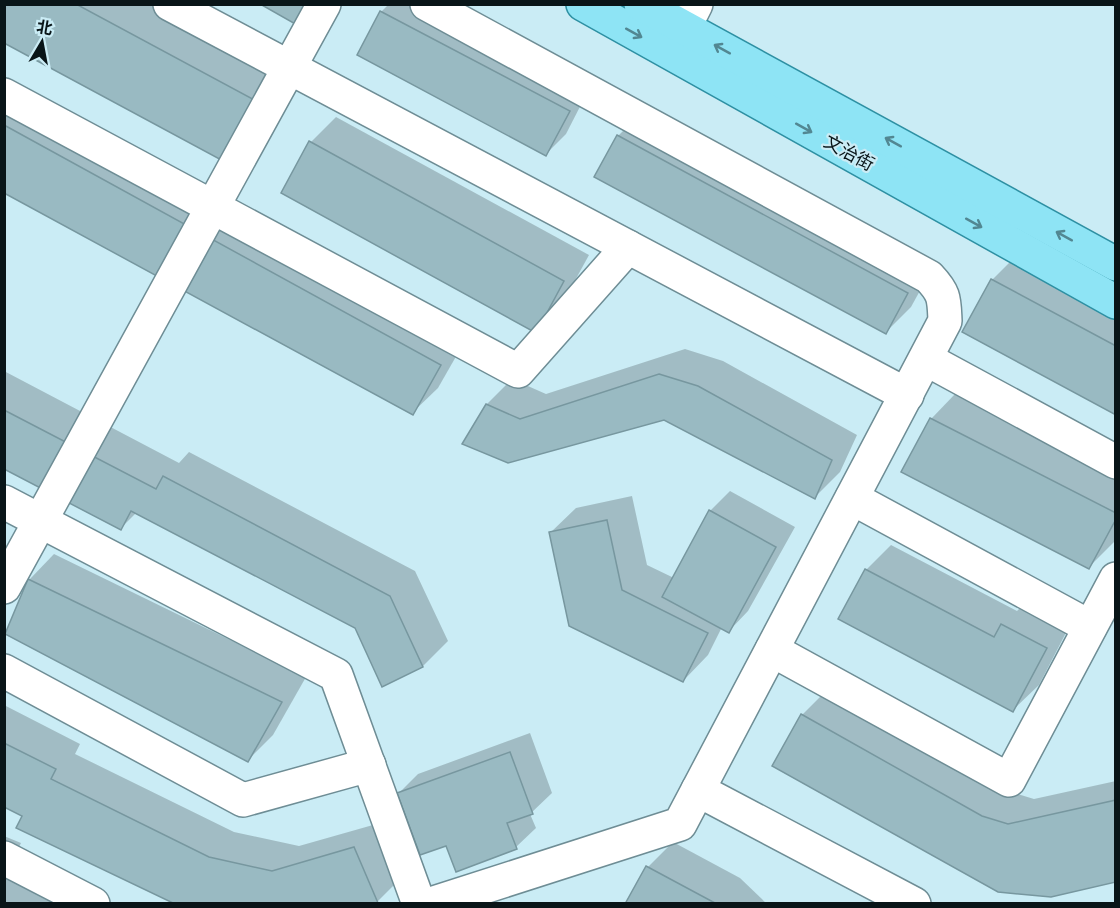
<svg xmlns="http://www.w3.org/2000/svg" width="1120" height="908" font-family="Raleway,'Noto Sans SC',sans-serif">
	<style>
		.shadow { fill: #0003 }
		.building { fill: #99bac2; stroke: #77979f; stroke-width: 1.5 }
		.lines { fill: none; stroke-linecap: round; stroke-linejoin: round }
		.minor-casing { stroke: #6e8d95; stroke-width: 36 }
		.major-casing { stroke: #2e90a3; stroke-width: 36 }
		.minor { stroke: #fff; stroke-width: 33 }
		.major { stroke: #8ee4f5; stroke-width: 33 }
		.oneway { stroke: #528792 }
		.labels { text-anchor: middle; stroke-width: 4.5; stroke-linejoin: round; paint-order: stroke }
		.street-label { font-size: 18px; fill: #091518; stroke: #caecf5 }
	</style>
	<rect width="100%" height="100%" fill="#caecf5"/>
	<g class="shadow">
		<path d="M4,4H148L282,76L250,134Z"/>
		<path d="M389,4H424L588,91L566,134L546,154L381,12Z"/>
		<path d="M4,86L466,339L438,388L412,413L4,191Z"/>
		<path d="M643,111L933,267L911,307L886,332L618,136Z"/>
		<path d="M336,117L589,255L561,306L535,331L311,142Z"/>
		<path d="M1018,254L1116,308V413L964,331L992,280Z"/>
		<path d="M685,349L723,361L857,435L840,472L815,497L664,418L508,462L487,404L512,379L546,394Z"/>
		<path d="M4,371L179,463L189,452L415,571L448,641L423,666L356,627L137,512L121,528L4,467Z"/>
		<path d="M956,393L1116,475V540L1089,567L931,419Z"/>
		<path d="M730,491L795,527L748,611L729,631L722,627L708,655L683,681L550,533L576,508L632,496L647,565L674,578L710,511Z"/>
		<path d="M891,545L1017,611L1028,600L1071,623L1039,685L1013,710L866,570Z"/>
		<path d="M54,554L306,677L273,735L248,760L29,580Z"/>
		<path d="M827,690L1008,791L1034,799L1116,781V881L1051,895L802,715Z"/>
		<path d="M4,705L80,744L75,754L234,832L299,846L380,823L403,876L377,902L370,904H178L4,806Z"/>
		<path d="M530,733L552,793L530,814L536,828L516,847L447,844L398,794L418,774Z"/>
		<path d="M4,836L21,843L10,865L88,904H4Z"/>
		<path d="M673,842L740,878L767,904H627L648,867Z"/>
	</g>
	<g class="building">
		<path d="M4,4H76L258,102L225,162L4,43Z"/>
		<path d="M260,4H309L297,25Z"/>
		<path d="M380,11L570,111L546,156L357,55Z"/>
		<path d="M4,125L441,365L413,415L4,193Z"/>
		<path d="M617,135L908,293L886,334L594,177Z"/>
		<path d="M309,141L564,281L536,333L281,193Z"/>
		<path d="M991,279L1116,346V415L962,332Z"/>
		<path d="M659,374L698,386L832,460L815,499L664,420L508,463L462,444L486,404L520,419Z"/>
		<path d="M4,410L156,489L163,476L390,596L423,667L382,687L355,628L131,511L121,530L4,469Z"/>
		<path d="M930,418L1116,513V519L1089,569L901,472Z"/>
		<path d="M709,510L776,547L729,633L662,597Z"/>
		<path d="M607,520L622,590L708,633L683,682L569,626L549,532Z"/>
		<path d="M865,569L994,637L1001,624L1047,648L1013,712L838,619Z"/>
		<path d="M28,579L282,702L248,762L5,634Z"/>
		<path d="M801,714L982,816L1008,824L1116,800V882L1051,897L998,892L772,766Z"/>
		<path d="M4,743L56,769L51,779L209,857L272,871L354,847L378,903L175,904L16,828L22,816L4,807Z"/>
		<path d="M510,752L533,814L507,823L517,849L456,872L446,846L420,855L397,793Z"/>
		<path d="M646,866L715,903V904H625Z"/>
	</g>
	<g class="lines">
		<g class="minor-casing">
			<g id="minor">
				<path d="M170,4L907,395"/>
				<path d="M427,4L929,277C945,294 944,299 945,321L680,824L431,904"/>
				<path d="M684,28L696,4"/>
				<path d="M4,95L518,371L628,247"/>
				<path d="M926,359L1116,462"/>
				<path d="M852,498L1090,627"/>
				<path d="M4,502L336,675L419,904"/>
				<path d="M4,587L324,4"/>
				<path d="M772,650L1009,780L1116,579"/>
				<path d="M4,671L243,800L369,765"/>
				<path d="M698,790L914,904"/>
				<path d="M4,858L93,904"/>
			</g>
		</g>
		<g class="major-casing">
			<g id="major">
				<path d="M583,4L1116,302"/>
				<path d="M641,4L1116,264"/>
			</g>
		</g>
		<use href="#minor" class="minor"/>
		<use href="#major" class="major"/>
	</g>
	<defs><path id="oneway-shaft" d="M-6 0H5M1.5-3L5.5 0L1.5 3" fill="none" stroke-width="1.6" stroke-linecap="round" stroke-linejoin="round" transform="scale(1.5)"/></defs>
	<g class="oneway">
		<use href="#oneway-shaft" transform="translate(634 33) rotate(29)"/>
		<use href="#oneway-shaft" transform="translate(722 49) rotate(-151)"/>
		<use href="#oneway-shaft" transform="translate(804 128) rotate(29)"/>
		<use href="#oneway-shaft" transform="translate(893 142) rotate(-151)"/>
		<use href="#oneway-shaft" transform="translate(974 223) rotate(29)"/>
		<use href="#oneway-shaft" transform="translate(1064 236) rotate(-151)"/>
	</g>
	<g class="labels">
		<g class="street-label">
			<text transform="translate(849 153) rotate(29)" y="6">文治街</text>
		</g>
	</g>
	<rect width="1120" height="908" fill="none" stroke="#091518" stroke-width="12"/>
	<g transform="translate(42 42) rotate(10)" stroke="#caecf5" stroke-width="4.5" paint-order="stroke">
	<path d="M0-4.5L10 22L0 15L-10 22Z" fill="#091518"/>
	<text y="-9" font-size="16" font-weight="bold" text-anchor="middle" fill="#091518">北</text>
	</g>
</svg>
